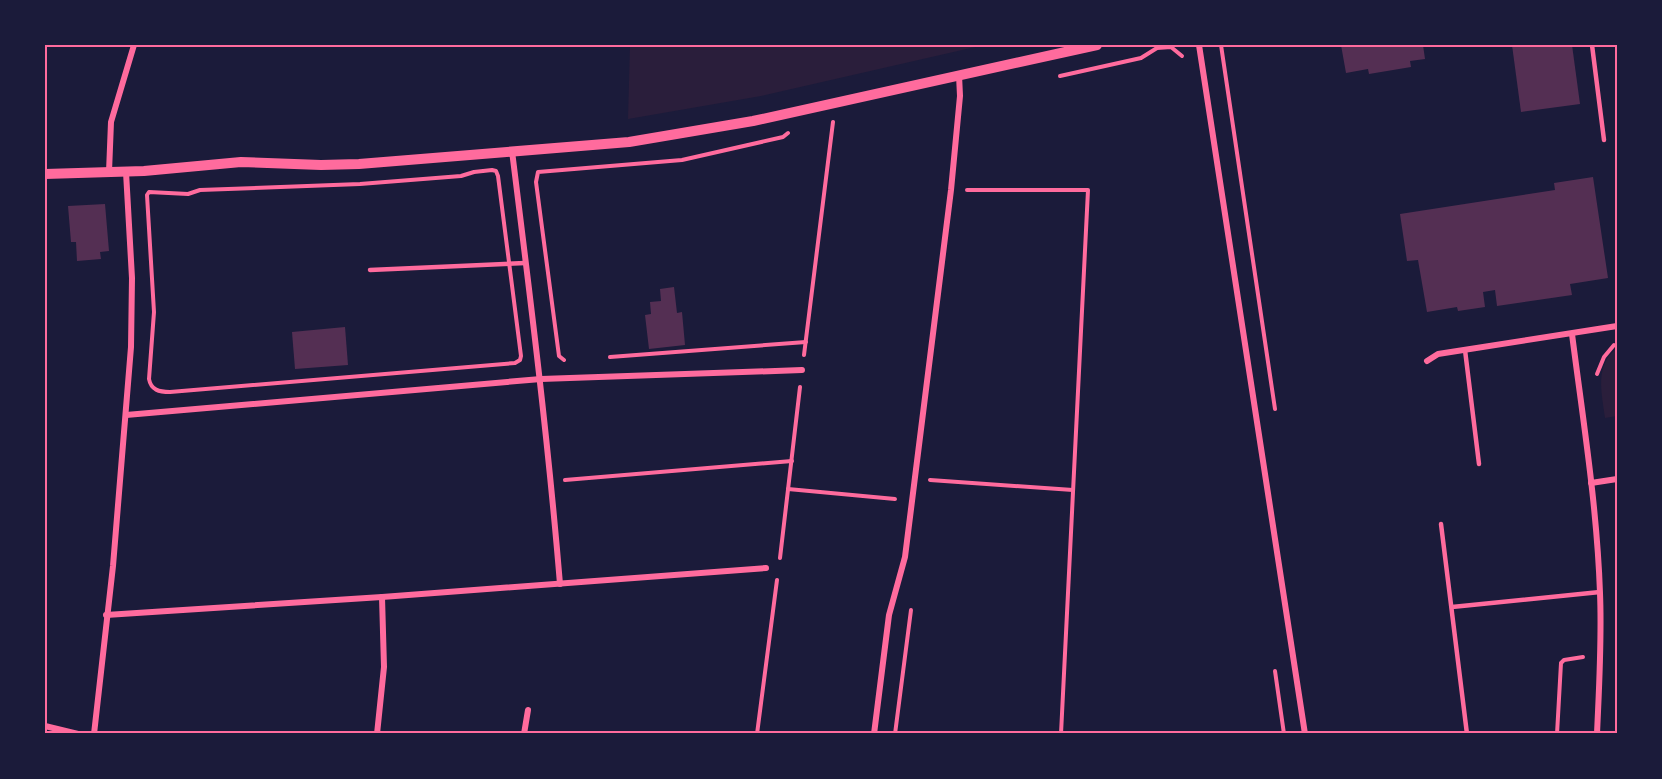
<svg xmlns="http://www.w3.org/2000/svg" width="1662" height="779" font-family="Roboto,sans-serif">
	<style>
		.green { fill: #2a1e3b }
		.building { fill: #542f53 }
		.lines { fill: none; stroke-linecap: round; stroke-linejoin: round }
		.path { stroke: #ff6b9d; stroke-width: 4 }
		.service { stroke: #ff6b9d; stroke-width: 4.5 }
		.minor { stroke: #ff6b9d; stroke-width: 6 }
		.tertiary { stroke: #ff6b9d; stroke-width: 10 }
		.neatline { fill: none; stroke: #ff6b9d; stroke-width: 2 }
	</style>
	<rect width="100%" height="100%" fill="#1b1b3a"/>
	<g class="green">
		<path d="M630,45H984L761,96L628,119Z"/>
		<path d="M1617,348V416L1605,418C1602,393 1594,366 1617,348Z"/>
	</g>
	<g class="building">
		<path d="M1341,45H1423L1425,59L1410,61L1411,67L1369,74L1368,69L1346,73Z"/>
		<path d="M1512,45H1572L1580,104L1521,112Z"/>
		<path d="M1593,177L1608,278L1570,284L1572,295L1497,306L1495,290L1483,292L1485,307L1458,311L1457,307L1427,312L1418,260L1407,261L1400,214L1555,190L1554,183Z"/>
		<path d="M105,204L109,251L100,252L101,259L77,261L76,242H71L68,206Z"/>
		<path d="M674,287L677,313L682,312L685,345L649,349L645,315L651,314L650,302L661,301L660,289Z"/>
		<path d="M345,327L348,365L295,369L292,332Z"/>
	</g>
	<g class="lines">
		<g class="path">
			<path d="M1221,45L1275,409"/>
			<path d="M1060,76L1141,58L1157,48L1171,47L1182,56"/>
			<path d="M492,170L496,171L498,176L521,356L520,360L515,363L170,392C159,392 151,390 149,379L154,312L147,195L149,192L188,194L200,190L360,184L461,176L474,172Z"/>
			<path d="M967,190H1088L1061,734"/>
			<path d="M804,355L833,122"/>
			<path d="M610,357L806,342"/>
			<path d="M564,360L559,356L536,182L538,172L682,160L783,137L788,133"/>
			<path d="M1597,374L1604,357L1614,345"/>
			<path d="M565,480L792,461"/>
			<path d="M930,480L1073,490"/>
			<path d="M788,489L895,499"/>
			<path d="M780,558L800,387"/>
			<path d="M1275,671L1284,734"/>
			<path d="M757,734L777,580"/>
			<path d="M895,734L911,610"/>
			<path d="M1557,734L1561,663L1564,660L1583,657"/>
		</g>
		<g class="service">
			<path d="M1592,45L1604,140"/>
			<path d="M370,270L525,263"/>
			<path d="M1465,350L1479,464"/>
			<path d="M1441,524L1467,734"/>
			<path d="M1452,607L1600,592"/>
		</g>
		<g class="minor">
			<path d="M1199,45L1305,734"/>
			<path d="M512,151C530,295 548,439 560,584"/>
			<path d="M109,172L111,122L134,45"/>
			<path d="M1572,334C1583,420 1597,506 1600,593C1602,640 1599,687 1597,734"/>
			<path d="M1427,361L1438,354L1617,326"/>
			<path d="M126,415L541,379L802,370"/>
			<path d="M1591,483L1617,479"/>
			<path d="M106,615L382,597L766,568"/>
			<path d="M45,726L78,734"/>
			<path d="M94,734L113,566L131,347L132,278L126,172"/>
			<path d="M377,734L384,667L382,597"/>
			<path d="M524,734L528,710"/>
			<path d="M874,734L889,615L905,557L951,190L960,96L959,75"/>
		</g>
		<path class="tertiary" d="M45,174L144,171L241,162L321,165L359,164L629,142L753,121L1097,45"/>
	</g>
	<rect width="1662" height="779" fill="none" stroke="#1b1b3a" stroke-width="93"/>
	<rect x="46" y="46" width="1570" height="686" class="neatline"/>
</svg>
